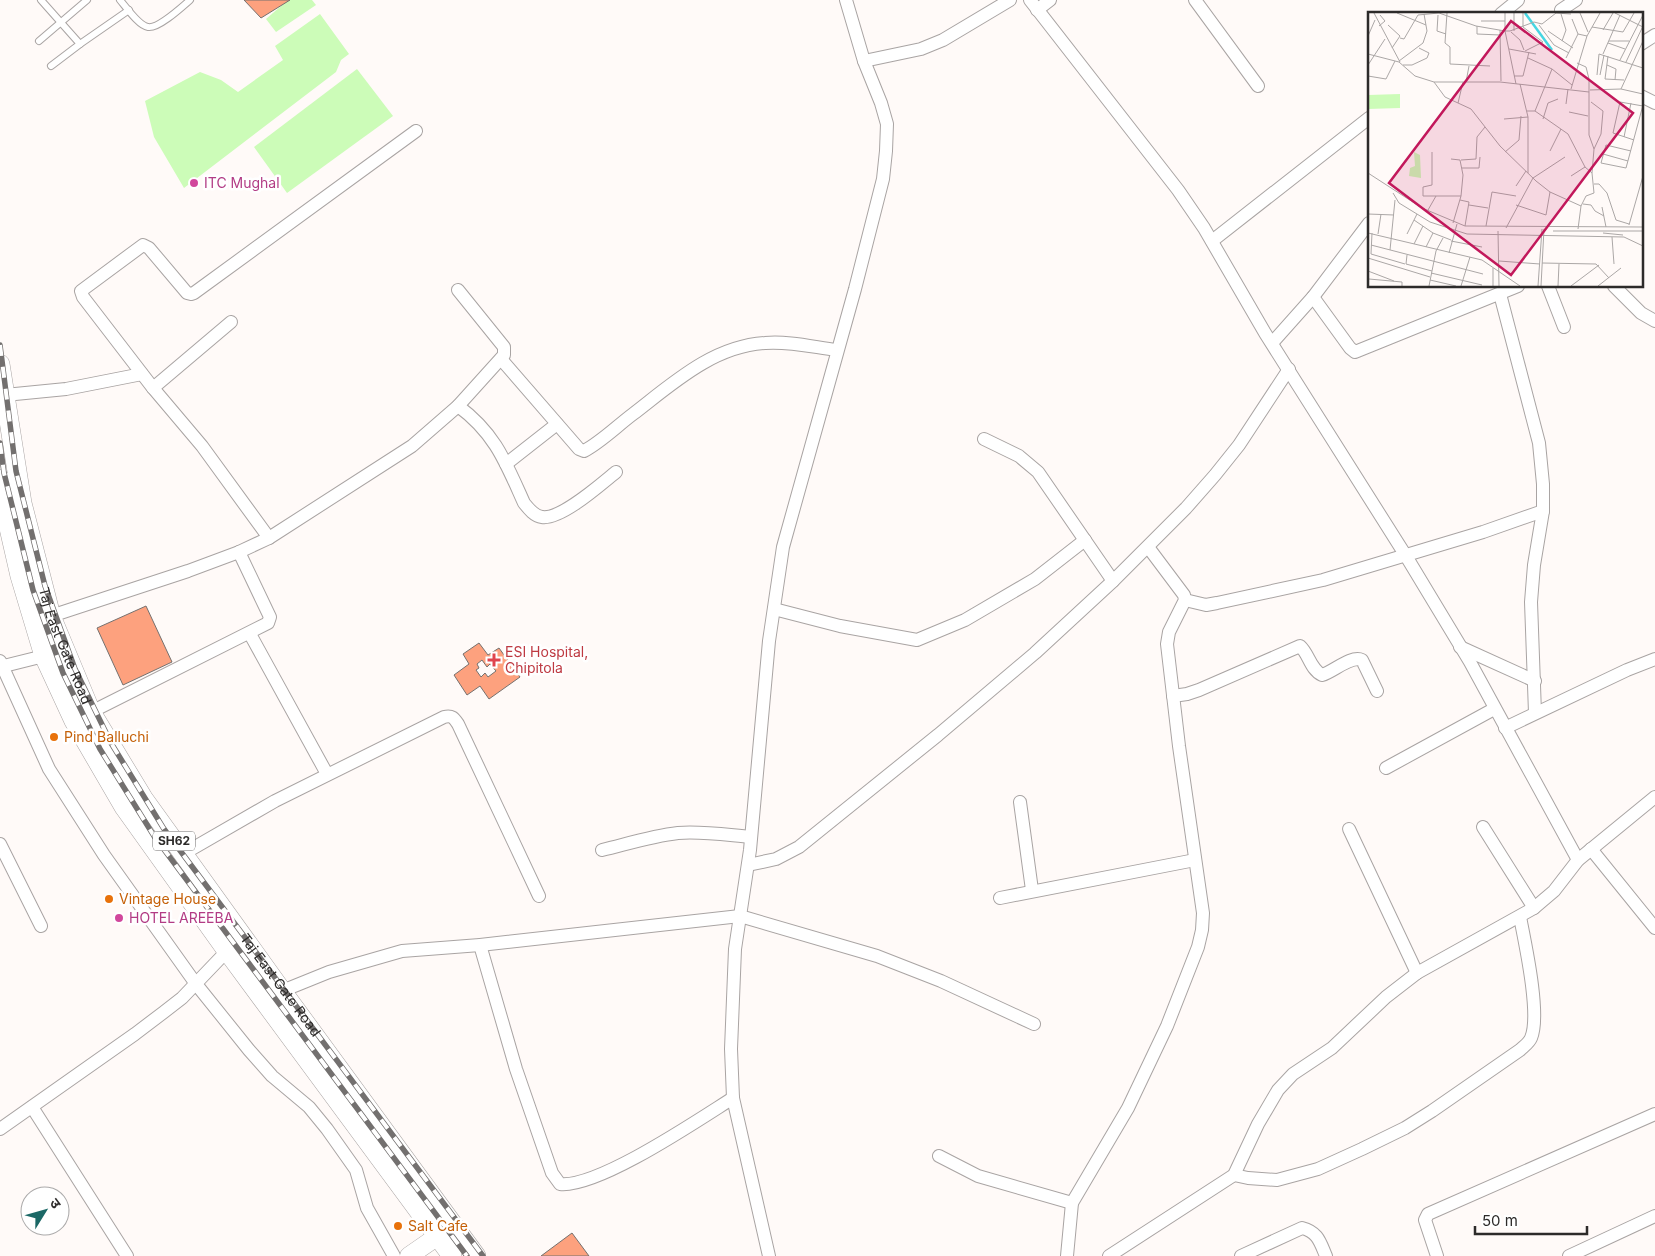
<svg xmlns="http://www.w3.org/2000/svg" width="1655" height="1256" font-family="Inter,'Noto Sans Devanagari',sans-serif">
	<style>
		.green { fill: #ccfcb8 }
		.building { fill: #fda17e; stroke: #75716f; fill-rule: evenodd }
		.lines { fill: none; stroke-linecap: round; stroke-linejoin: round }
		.lane-casing { stroke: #a9a4a3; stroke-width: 8 }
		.street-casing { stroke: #a9a4a3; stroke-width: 14 }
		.secondary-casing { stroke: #a9a4a3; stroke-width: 19 }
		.primary-casing { stroke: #a9a4a3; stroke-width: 20 }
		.lane { stroke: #fff; stroke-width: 6 }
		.street { stroke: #fff; stroke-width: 12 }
		.secondary { stroke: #fff; stroke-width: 18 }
		.primary { stroke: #fff; stroke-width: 19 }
		.rail-casing { stroke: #73706f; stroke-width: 5.5 }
		.rail { stroke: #fff; stroke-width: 4; stroke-dasharray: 11; stroke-linecap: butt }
		.hotel-dot { fill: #d1479c; stroke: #fff; stroke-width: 2 }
		.health-dot { fill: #e0444e; stroke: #fff; stroke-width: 2 }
		.food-dot { fill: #e8710a; stroke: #fff; stroke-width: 2 }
		.labels { text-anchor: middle; stroke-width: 5; stroke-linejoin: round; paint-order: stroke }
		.shield { fill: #fff; stroke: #6c6b6a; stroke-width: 1 }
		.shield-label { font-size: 12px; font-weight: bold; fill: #2d2b2a }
		.hotel-label { font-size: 14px; fill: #b23c85; stroke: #fff; text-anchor: start }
		.street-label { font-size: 14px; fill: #2d2b2a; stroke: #fff }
		.health-label { font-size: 14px; fill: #be3a42; stroke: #fff; text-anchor: start }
		.food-label { font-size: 14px; fill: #c56008; stroke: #fff; text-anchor: start }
		.inset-river { fill: none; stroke: #46d6e2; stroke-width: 2.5 }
		.inset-road { fill: none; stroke: #aba7a6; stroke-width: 1 }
		.view { fill: #c2185b; fill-opacity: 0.15; stroke: #c2185b; stroke-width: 2.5 }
		.inset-edge { fill: none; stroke: #2d2b2a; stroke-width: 2.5 }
	</style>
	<rect width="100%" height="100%" fill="#fffaf8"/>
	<g class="green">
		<path d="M288,0H312L316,5L276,32L266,19Z"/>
		<path d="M320,14L349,54L341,60L336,72L184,188L154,137L145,101L200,72L221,80L238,92L283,60L275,46Z"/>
		<path d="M357,69L393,116L287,193L254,147Z"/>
	</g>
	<g class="building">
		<path d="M244,0H290L261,18Z"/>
		<path d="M146,606L172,662L123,685L97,628Z"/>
		<path d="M479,643L488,655L499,648L520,677L489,699L480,686L467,695L454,675L469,664L463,654ZM482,660L487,667L490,664L496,671L488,677L485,673L481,677L476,670L479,668L477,664Z"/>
		<path d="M572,1233L589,1256H541Z"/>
	</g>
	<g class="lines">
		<g class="lane-casing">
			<g id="lane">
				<path d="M41,0L80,44L129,10"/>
				<path d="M120,0C126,7 139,26 148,27C158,29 182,7 190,0"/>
				<path d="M39,41L87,0"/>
				<path d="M51,66L80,44"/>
			</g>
		</g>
		<g class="street-casing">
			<g id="street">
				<path d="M1030,0L1178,190L1204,228L1265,333L1406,556L1470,662L1578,860"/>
				<path d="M1195,0L1258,86"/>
				<path d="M1037,10L1050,0"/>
				<path d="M1501,14L1518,0"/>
				<path d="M1563,14L1561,10L1576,0"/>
				<path d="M1641,44L1655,35"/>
				<path d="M864,61L921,49L943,40L1010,0"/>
				<path d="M1641,96L1655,103"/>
				<path d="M1212,241L1369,118"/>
				<path d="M1548,286L1564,327"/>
				<path d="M1614,286L1641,313L1655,321"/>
				<path d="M1313,297L1350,348L1355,352L1518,286"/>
				<path d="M1272,343L1313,297L1369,223"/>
				<path d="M501,359L579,449L584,451C601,442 617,426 633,414C672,384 713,346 765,343C789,341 813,347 837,350"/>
				<path d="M153,388L231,322"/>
				<path d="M5,395L66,389L142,374"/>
				<path d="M458,406C495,433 506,463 524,503C528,508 534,516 542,517C561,520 601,484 616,472"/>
				<path d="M984,439L1019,456L1038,472L1113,581"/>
				<path d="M506,464L557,424"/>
				<path d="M269,538L202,446L153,388L83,297L81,291L143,245L149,248L187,293L191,294L194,293L416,131"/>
				<path d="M1185,600L1206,605L1217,603L1323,580L1483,532L1543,511V484L1539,443L1500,294"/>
				<path d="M774,609L840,626L917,640L965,620L1035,579L1085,540"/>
				<path d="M51,616L188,571L239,552L269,538L412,446L458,406L504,355V347L458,290"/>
				<path d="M250,634L327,774"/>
				<path d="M1460,647L1535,681"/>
				<path d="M0,661L49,769L104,855L196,984L249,1050L272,1076L309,1107L327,1129L356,1170L367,1208L394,1256"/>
				<path d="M0,667L44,656L64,648"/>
				<path d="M1173,696L1187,694L1199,690L1300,646C1309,654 1310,669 1322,675C1333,672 1351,655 1362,660L1377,691"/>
				<path d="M91,712L268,623L270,617L239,552"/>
				<path d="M1535,713L1531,602L1534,565L1543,511"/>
				<path d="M1505,728L1627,670L1655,659"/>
				<path d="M1386,768L1494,709"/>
				<path d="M1020,802L1032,890"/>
				<path d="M1483,827L1534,908"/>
				<path d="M1349,829L1417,973"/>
				<path d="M0,844L41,926"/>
				<path d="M1591,849L1655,928"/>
				<path d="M602,850C627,844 652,836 678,833C702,831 727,835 751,837"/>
				<path d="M183,854L275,801L444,717C452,715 454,718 458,724L539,896"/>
				<path d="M748,865L776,859L799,847L938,735L1035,653L1113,581L1186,508L1215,475L1239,445L1289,369"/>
				<path d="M1000,898L1195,860"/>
				<path d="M480,945L516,1069L552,1173L560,1184C598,1188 698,1120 733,1098"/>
				<path d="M282,991L329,972L402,951L480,945L740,916L877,956L941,981L1034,1024"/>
				<path d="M32,1107L127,1256"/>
				<path d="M0,1129L135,1034L164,1012L182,998L227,951"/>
				<path d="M939,1156L978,1176L1072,1203"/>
				<path d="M1234,1175L1248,1178L1277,1180L1318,1169L1362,1149L1405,1128L1432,1111L1520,1050C1524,1046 1529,1043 1531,1038C1541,1015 1525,943 1520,917"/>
				<path d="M769,1256L733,1098L731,1049L735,949L750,850L769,641L783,547L855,289L883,179L886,151L887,124L881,103L864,61L846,0"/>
				<path d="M1067,1256L1072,1203L1128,1108L1167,1026L1198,947L1202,930L1203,913L1179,746L1167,644L1169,632L1185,600L1184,595L1148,547"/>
				<path d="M1109,1256L1234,1175L1258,1124L1278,1090L1293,1074L1332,1048L1386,997L1417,973L1534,908L1554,891L1578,860L1655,797"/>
				<path d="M1241,1256L1302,1228C1318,1232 1320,1242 1326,1256"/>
				<path d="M1437,1256L1425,1220L1428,1214L1655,1114"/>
				<path d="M1569,1256L1655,1216"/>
			</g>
		</g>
		<g class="secondary-casing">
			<path id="secondary" d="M409,1256L448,1229"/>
		</g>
		<g class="primary-casing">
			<g id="primary">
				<path id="s1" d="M0,364L22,503L51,616L91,712L143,798L282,991L476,1256"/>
				<path d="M0,479L6,515L20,576L44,656L74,721L124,807L227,951L452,1256"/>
			</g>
		</g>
		<use href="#lane" class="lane"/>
		<use href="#street" class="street"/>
		<use href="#secondary" class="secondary"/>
		<use href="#primary" class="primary"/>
		<g class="rail-casing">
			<g id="rail">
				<path id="s2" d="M0,345L16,471L45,586L75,669L111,743L164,829L483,1256"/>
				<path d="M0,443L4,473L33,590L63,673L100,749L154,836L467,1256"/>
			</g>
		</g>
		<use href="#rail" class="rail"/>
	</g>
	<g class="hotel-dot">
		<circle cx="194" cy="183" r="5"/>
		<circle cx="119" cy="918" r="5"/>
	</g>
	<path class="health-dot" d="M491.5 652.5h5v5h5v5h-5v5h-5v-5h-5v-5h5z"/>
	<g class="food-dot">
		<circle cx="54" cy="737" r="5"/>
		<circle cx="109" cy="899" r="5"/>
		<circle cx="398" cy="1226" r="5"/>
	</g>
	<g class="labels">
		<rect class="shield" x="153" y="831.5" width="42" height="19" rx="4"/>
		<g class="shield-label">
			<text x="174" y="845">SH62</text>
		</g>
		<g class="hotel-label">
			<text x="204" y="188">ITC Mughal</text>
			<text x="129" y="923">HOTEL AREEBA</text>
		</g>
		<g class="street-label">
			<text dy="5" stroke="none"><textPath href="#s1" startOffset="290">Taj East Gate Road</textPath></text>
			<text dy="5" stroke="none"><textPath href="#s2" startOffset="712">Taj East Gate Road</textPath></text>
		</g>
		<g class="health-label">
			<text x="505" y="657">ESI Hospital,<tspan x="505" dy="16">Chipitola</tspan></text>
		</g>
		<g class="food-label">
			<text x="64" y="742">Pind Balluchi</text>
			<text x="119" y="904">Vintage House</text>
			<text x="408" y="1231">Salt Cafe</text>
		</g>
	</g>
	<g transform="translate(1368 12)">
		<rect width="275" height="275" fill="#fffaf8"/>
		<path d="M32,82V96L0,97V83ZM46,140L52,143L53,166L41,164L42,156L47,154Z" fill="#ccfcb8"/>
		<path class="inset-river" d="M157,1L184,38"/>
		<path class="inset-road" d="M6,1L32,50M29,1L58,13M71,1L108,14L137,19L148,72M79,1L77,31L82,35V52L122,54M137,1V19H142L166,10L174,12L188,1M155,1V15L175,30L157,39M187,1L203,2M212,1L220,20M247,1L275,15M193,2L198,18L194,29M70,3L69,19L78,22M204,7L210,22L219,24M113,9H137M20,13L32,24L24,36M171,13L186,33L201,41M11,14L17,9L12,3M109,14V22L132,23M224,15L255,20L266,1M132,18L133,69M235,18L245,1M146,19V1M180,19L205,36M143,20L152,28L156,38M0,24L7,8M32,26L36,27L50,3L71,1M241,29H261M275,29L253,77L275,82M240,31L257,37M141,37L168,42M0,42L31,50L47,64L66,70H132L221,80M235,42L252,3M240,44L237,67L256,68M160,46L184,57L167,99M198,46L210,22M252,48L275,3M31,49L55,31L59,19L56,2M258,50L275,14M209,51L218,55L221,67V123L226,137L224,161M0,53L17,27M35,53H44L59,46L61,41L51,36M239,53L248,57L247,68M184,57L204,73M229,63L231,42L275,56M232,63L236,43M0,64L18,67L27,49M146,64H155L161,40M66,70L77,85L103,97L132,134L168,169L182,180L213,194M98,70L101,54M152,72L160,105V161M203,77L219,24L232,1M222,78L253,77M223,90L235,99L233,122L226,137M90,91L95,70M198,92L200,77M159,99H167L200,122L217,155L224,161L226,181L218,184L213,194L210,217M201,100L220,104M136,107L160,105M175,107L180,91L190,87M256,125L263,91M266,128L245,121L252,90L275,94M182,139L193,117M263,139L238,133L233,151L258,156L275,93M64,140V173L55,175V184H93M137,140L151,128L153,104M235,142L260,149M83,147L92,148L95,163L93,184L85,211M93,148L108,147L109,125L117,115M94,156H111L112,145M0,161L54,196L97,214L275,215M203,164L217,155M226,172H231L239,181L248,208L261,212M148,174L158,159M25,181L31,191L62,210L99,222L256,225L275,234M92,188L101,190L97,214M215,192L223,193L227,199L236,204M101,193L120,196M148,193L178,203L182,180M234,195L238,215M60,198L68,184M0,202L26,203M46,208L65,221L83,228M261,213L275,164M118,214L124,180L148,184M138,216L165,166L197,145M130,219L131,274M185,219H275M0,221L114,248L152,274M235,221L255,223M10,222L13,202M39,222L49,202M244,225L246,252M83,229L114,235M46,232L55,214M3,233L115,262M58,235L65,221M22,238L27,188M81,241L89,212M3,242L37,252M3,242L4,221M39,243L38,252L64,259M0,246L62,265M131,249L172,252M174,251L228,252L241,266M0,259L26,269M63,261L114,273M1,267L34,270V274M62,268L88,274M61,274L68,239L75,226M93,274L102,245M125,274V256M170,274L174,217M173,274L176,217M190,274L191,252M203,274L231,253M230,274L253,256"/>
		<path class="view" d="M143,9L265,101L143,263L21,171Z"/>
		<rect width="275" height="275" class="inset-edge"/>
	</g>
	<g transform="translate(45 1211) rotate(53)"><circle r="24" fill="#ffffff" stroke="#abaaaa"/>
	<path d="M0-4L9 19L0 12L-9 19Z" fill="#1b6866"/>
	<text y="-8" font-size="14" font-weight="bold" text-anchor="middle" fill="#2d2b2a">उ</text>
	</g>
	<path d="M1475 1226v8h112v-8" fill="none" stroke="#2d2b2a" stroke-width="2.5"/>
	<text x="1482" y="1226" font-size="15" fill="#2d2b2a" stroke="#ffffff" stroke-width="4" paint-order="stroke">50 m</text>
</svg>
